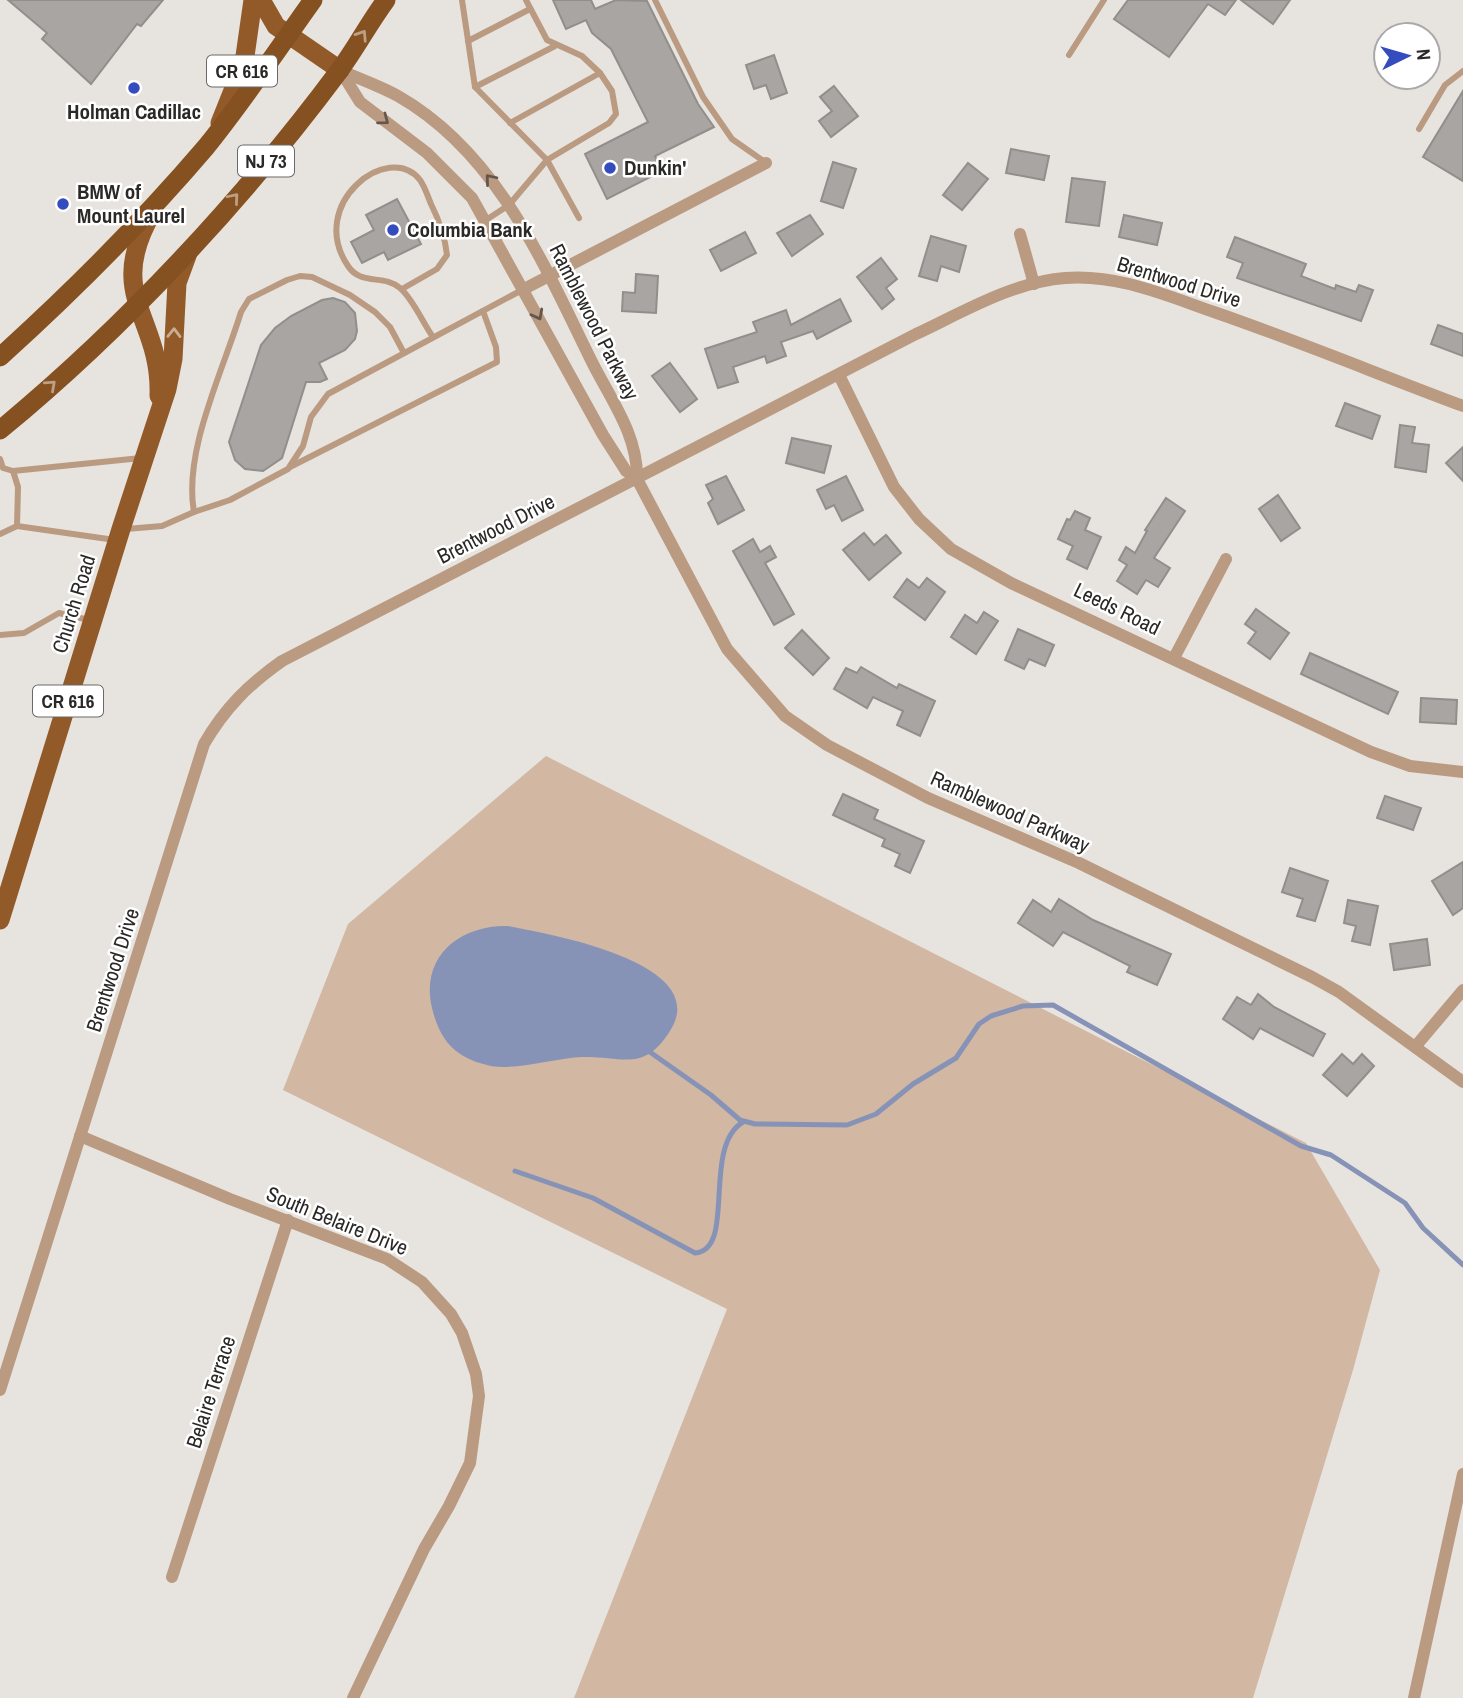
<svg xmlns="http://www.w3.org/2000/svg" width="1463" height="1698" font-family="'Archivo Narrow',sans-serif">
	<style>
		.green { fill: #d2b7a3 }
		.water { fill: #8693b7 }
		.lines { fill: none; stroke-linecap: round; stroke-linejoin: round }
		.stream { stroke: #8693b7; stroke-width: 5 }
		.building { fill: #a9a5a2; stroke: #918e8b; stroke-width: 2 }
		.service { stroke: #ba9a80; stroke-width: 6 }
		.minor { stroke: #ba9a80; stroke-width: 12 }
		.primary { stroke: #925a28; stroke-width: 19 }
		.trunk { stroke: #865120; stroke-width: 19 }
		.oneway { stroke: #bc9f84 }
		.oneway2 { stroke: #64564b }
		.oneway3 { stroke: #c8ac94 }
		.poi-dot { fill: #354cbe; stroke: #fff; stroke-width: 2.5 }
		.labels { text-anchor: middle; stroke-width: 5; stroke-linejoin: round; paint-order: stroke }
		.shield { fill: #fff; stroke: #6a6968; stroke-width: 2 }
		.shield-label { font-size: 19px; font-weight: bold; fill: #2a2927 }
		.poi-label { font-size: 21px; font-weight: bold; fill: #2a2927; stroke: #fff; text-anchor: start }
		.street-label { font-size: 21px; fill: #2a2927; stroke: #fff }
	</style>
	<rect width="100%" height="100%" fill="#e7e3df"/>
	<path class="green" d="M546,756L1306,1143L1380,1270L1353,1370L1253,1698H574L727,1309L283,1090L348,924Z"/>
	<path class="water" d="M508,926C548,934 714,962 670,1031C643,1073 624,1056 582,1057C555,1058 511,1072 487,1065C454,1057 440,1040 432,1008C420,957 459,925 508,926Z"/>
	<g class="lines">
		<g class="stream">
			<path d="M647,1050L711,1095L740,1120L755,1124L847,1125L876,1114L913,1084L956,1058L979,1024L991,1016L1023,1006L1053,1005L1301,1146L1331,1155L1405,1203L1423,1228L1463,1265"/>
			<path d="M515,1171L593,1198L695,1253C737,1250 701,1147 743,1122"/>
		</g>
	</g>
	<g class="building">
		<path d="M8,0H163L141,26L137,24L91,84L42,39L47,33Z"/>
		<path d="M553,0H591L595,9L616,0L647,1L698,104L714,127L655,156L662,171L607,199L585,154L648,122L611,49L592,33L586,20L566,29Z"/>
		<path d="M1128,0H1236L1225,15L1208,4L1169,57L1114,19Z"/>
		<path d="M1241,0H1290L1273,24Z"/>
		<path d="M774,55L787,93L771,99L766,85L754,89L746,65Z"/>
		<path d="M834,86L858,116L831,137L819,121L832,111L820,97Z"/>
		<path d="M1463,91V181L1423,157Z"/>
		<path d="M1011,149L1049,156L1044,180L1006,173Z"/>
		<path d="M833,162L856,169L843,208L821,201Z"/>
		<path d="M968,163L988,179L962,210L943,195Z"/>
		<path d="M1072,178L1105,182L1099,226L1066,222Z"/>
		<path d="M397,199L421,244L388,260L384,252L362,263L351,242L374,230L366,215Z"/>
		<path d="M810,215L823,234L792,256L777,233Z"/>
		<path d="M1124,215L1162,223L1157,245L1119,237Z"/>
		<path d="M745,232L756,253L721,271L710,250Z"/>
		<path d="M931,236L966,246L959,272L941,266L937,281L919,276Z"/>
		<path d="M1235,237L1306,264L1301,276L1335,289L1336,285L1356,292L1359,285L1373,290L1361,321L1237,278L1243,263L1227,257Z"/>
		<path d="M881,258L897,279L886,288L894,299L882,309L857,277Z"/>
		<path d="M636,274L658,276L656,313L622,311L623,292L635,293Z"/>
		<path d="M333,298L345,302L355,313L357,331L355,339L345,350L319,363L327,379L320,382H306L282,458L263,471L245,469L235,460L229,442L261,345L275,328L291,316L322,300Z"/>
		<path d="M840,299L851,321L817,339L813,331L781,342L786,356L767,363L765,356L733,367L738,382L718,388L705,349L757,332L753,322L786,310L791,325Z"/>
		<path d="M1438,325L1463,334V356L1431,344Z"/>
		<path d="M670,363L697,399L680,412L652,376Z"/>
		<path d="M1345,403L1380,416L1372,439L1336,426Z"/>
		<path d="M1400,425L1415,427L1412,443L1429,445L1426,472L1395,467Z"/>
		<path d="M792,438L831,446L824,473L786,463Z"/>
		<path d="M1463,447V481L1446,463Z"/>
		<path d="M726,476L744,510L718,524L708,503L713,499L706,485Z"/>
		<path d="M846,476L863,510L842,521L834,505L826,509L817,490Z"/>
		<path d="M1278,495L1300,528L1281,541L1259,509Z"/>
		<path d="M1166,498L1185,511L1154,558L1170,568L1158,587L1146,580L1137,594L1117,581L1127,565L1119,560L1126,547L1135,553L1147,531L1145,530Z"/>
		<path d="M1075,511L1090,518L1085,530L1101,537L1087,569L1067,559L1073,546L1058,539L1067,519L1070,520Z"/>
		<path d="M864,533L874,545L886,535L901,553L869,580L843,550Z"/>
		<path d="M753,539L760,552L770,546L776,557L765,563L794,614L774,625L733,551Z"/>
		<path d="M927,578L945,592L925,620L894,597L907,579L919,588Z"/>
		<path d="M1256,609L1289,633L1270,659L1248,643L1256,632L1245,624Z"/>
		<path d="M984,612L998,621L976,654L951,637L965,615L977,623Z"/>
		<path d="M1018,629L1054,645L1045,666L1029,659L1024,669L1005,660Z"/>
		<path d="M802,630L829,658L813,675L785,648Z"/>
		<path d="M1310,653L1398,692L1388,714L1301,674Z"/>
		<path d="M861,667L897,688L899,684L935,701L920,736L897,725L903,711L873,697L867,708L834,689L846,668L857,673Z"/>
		<path d="M1421,698L1457,700L1456,724L1420,722Z"/>
		<path d="M843,794L878,810L874,819L924,841L910,873L895,866L900,854L882,846L885,839L833,815Z"/>
		<path d="M1385,796L1421,808L1413,830L1377,818Z"/>
		<path d="M1463,862V908L1453,915L1432,881Z"/>
		<path d="M1290,868L1328,881L1315,921L1297,916L1303,899L1282,892Z"/>
		<path d="M1059,899L1093,920L1171,954L1157,985L1127,972L1130,966L1063,932L1053,946L1018,923L1033,900L1051,912Z"/>
		<path d="M1348,900L1378,906L1370,945L1352,941L1356,926L1344,923Z"/>
		<path d="M1427,939L1430,965L1394,970L1390,944Z"/>
		<path d="M1258,994L1274,1007L1325,1034L1313,1056L1260,1028L1253,1039L1223,1019L1237,997L1251,1005Z"/>
		<path d="M1342,1054L1353,1064L1362,1054L1374,1066L1347,1096L1323,1075Z"/>
	</g>
	<g class="lines">
		<g class="service">
			<path d="M462,0L475,87L547,160L509,205L486,220"/>
			<path d="M526,0L547,40L582,56L600,73L612,91L616,114L609,123L547,160L579,218"/>
			<path d="M655,0L703,97L732,139L765,162"/>
			<path d="M468,41L530,9"/>
			<path d="M1069,55L1104,0"/>
			<path d="M475,87L555,46"/>
			<path d="M510,123L600,73"/>
			<path d="M1419,129L1445,85L1463,71"/>
			<path d="M402,289L437,269L447,255C445,236 440,222 431,204C428,197 425,187 420,180C389,140 306,204 348,266C361,286 384,274 400,288C413,299 423,323 433,337"/>
			<path d="M404,353L390,327L375,312L350,295L312,277L300,276L287,280L249,299L241,312C223,371 183,451 194,512L230,500L288,469L303,446L311,417L328,394L522,290"/>
			<path d="M0,459L3,468L13,471L141,458"/>
			<path d="M290,467L497,362L496,347L483,311"/>
			<path d="M17,526L115,540"/>
			<path d="M126,529L162,526L194,512"/>
			<path d="M0,534L17,526L18,487L13,471"/>
			<path d="M0,635L24,633L59,613L89,620"/>
		</g>
		<g class="minor">
			<path d="M340,70L360,102L427,153L472,198L603,435L626,471L637,479L727,649L785,716L827,745L928,798L1079,863L1312,977L1339,992L1463,1082"/>
			<path d="M340,70C359,79 380,86 398,96C498,153 544,265 592,362C611,400 638,435 637,479"/>
			<path d="M1020,234L1034,284"/>
			<path d="M524,289L766,163"/>
			<path d="M839,375L894,487L919,519L951,549L1011,583L1371,752L1410,766L1463,772"/>
			<path d="M1174,658L1226,559"/>
			<path d="M1415,1047L1463,990"/>
			<path d="M80,1136L230,1199L387,1259L422,1282L451,1314L462,1333L476,1374L479,1396L470,1463L449,1506L424,1549L353,1698"/>
			<path d="M0,1390L204,744C225,708 248,685 282,661L916,334C963,312 1013,282 1065,278C1118,274 1165,295 1214,312C1298,341 1380,375 1463,406"/>
			<path d="M172,1577L288,1220"/>
			<path d="M1414,1698L1463,1474"/>
		</g>
		<g class="primary">
			<path d="M261,0L276,26L340,70"/>
			<path d="M220,123L244,63L253,0"/>
			<path d="M153,211C103,297 162,316 159,396"/>
			<path d="M0,920L121,529L167,389L173,359L177,283L188,253"/>
		</g>
		<g class="trunk">
			<path d="M0,357C73,291 142,222 206,147C244,100 278,49 313,0"/>
			<path d="M0,430C124,328 243,200 339,71C356,48 369,23 386,0"/>
		</g>
	</g>
	<defs><path id="oneway-chevron" d="M-2-3.5L2.5 0L-2 3.5" fill="none" stroke-width="1.6" stroke-linecap="round" stroke-linejoin="round" transform="scale(1.75)"/></defs>
	<g class="oneway">
		<use href="#oneway-chevron" transform="translate(362 35) rotate(-57)"/>
		<use href="#oneway-chevron" transform="translate(234 198) rotate(-50)"/>
		<use href="#oneway-chevron" transform="translate(51 385) rotate(-42)"/>
	</g>
	<g class="oneway2">
		<use href="#oneway-chevron" transform="translate(384 120) rotate(37)"/>
		<use href="#oneway-chevron" transform="translate(490 179) rotate(-130)"/>
		<use href="#oneway-chevron" transform="translate(538 315) rotate(62)"/>
	</g>
	<use class="oneway3" href="#oneway-chevron" transform="translate(174 333) rotate(-89)"/>
	<g class="poi-dot">
		<circle cx="134" cy="88" r="7"/>
		<circle cx="610" cy="168" r="7"/>
		<circle cx="63" cy="204" r="7"/>
		<circle cx="393" cy="230" r="7"/>
	</g>
	<g class="labels">
		<g class="shield">
			<rect x="207" y="55.5" width="70" height="31" rx="5"/>
			<rect x="238" y="145.5" width="56" height="31" rx="5"/>
			<rect x="33" y="685.5" width="70" height="31" rx="5"/>
		</g>
		<g class="shield-label">
			<text x="242" y="78">CR 616</text>
			<text x="266" y="168">NJ 73</text>
			<text x="68" y="708">CR 616</text>
		</g>
		<g class="poi-label">
			<text x="134" y="119" text-anchor="middle">Holman Cadillac</text>
			<text x="624" y="175">Dunkin'</text>
			<text x="77" y="199">BMW of<tspan x="77" dy="24">Mount Laurel</tspan></text>
			<text x="407" y="237">Columbia Bank</text>
		</g>
		<g class="street-label">
			<text transform="translate(1179 282) rotate(17)" y="7">Brentwood Drive</text>
			<text transform="translate(594 322) rotate(63)" y="7">Ramblewood Parkway</text>
			<text transform="translate(496 529) rotate(-27)" y="7">Brentwood Drive</text>
			<text transform="translate(74 604) rotate(-73)" y="7">Church Road</text>
			<text transform="translate(1117 609) rotate(26)" y="7">Leeds Road</text>
			<text transform="translate(1010 812) rotate(24)" y="7">Ramblewood Parkway</text>
			<text transform="translate(113 970) rotate(-72)" y="7">Brentwood Drive</text>
			<text transform="translate(337 1221) rotate(22)" y="7">South Belaire Drive</text>
			<text transform="translate(211 1392) rotate(-72)" y="7">Belaire Terrace</text>
		</g>
	</g>
	<g transform="translate(1407 56) rotate(85)"><circle r="33" fill="#ffffff" stroke="#aaa9a9" stroke-width="2"/>
	<path d="M0-5L12 26L0 18L-12 26Z" fill="#354cbe"/>
	<text y="-10" font-size="19" font-weight="bold" text-anchor="middle" fill="#2a2927">N</text>
	</g>
</svg>
